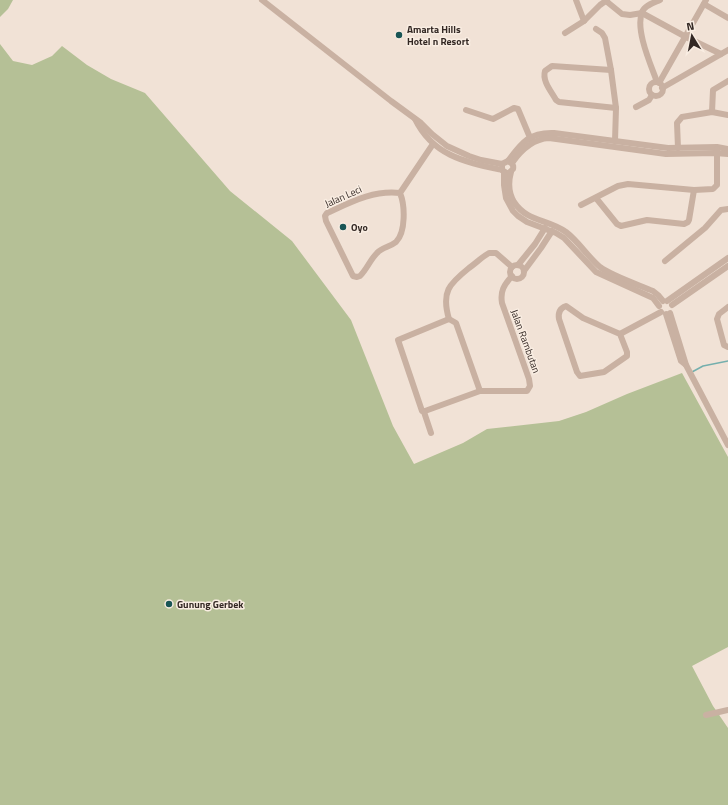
<svg xmlns="http://www.w3.org/2000/svg" width="728" height="805" font-family="'Titillium Web',sans-serif">
	<style>
		.green { fill: #b5c096 }
		.lines { fill: none; stroke-linecap: round; stroke-linejoin: round }
		.stream { stroke: #74afad; stroke-width: 1.5 }
		.minor { stroke: #c9b1a2; stroke-width: 6 }
		.poi-dot { fill: #195555; stroke: #f9ede2; stroke-width: 1.5 }
		.labels { text-anchor: middle; stroke-width: 3; stroke-linejoin: round; paint-order: stroke }
		.poi-label { font-size: 10px; font-weight: bold; fill: #332824; stroke: #f9ede2; text-anchor: start }
		.street-label { font-size: 10px; fill: #332824; stroke: #f9ede2 }
	</style>
	<rect width="100%" height="100%" fill="#f1e2d6"/>
	<g class="green">
		<path d="M0,0H13L8,9L0,17Z"/>
		<path d="M0,44L13,61L32,65L52,56L62,46L87,65L111,79L145,93L230,191L292,241L351,320L393,426L414,464L463,443L487,429L559,421L586,412L627,394L682,373L728,457V647L692,666L713,706L728,728V805H0Z"/>
	</g>
	<g class="lines">
		<path class="stream" d="M692,372L703,366L728,361"/>
		<g class="minor">
			<path d="M262,0L391,101L421,123L432,134L447,146L469,156L481,160L502,164L508,161C512,163 514,165 513,169L508,174L502,170V164"/>
			<path d="M576,0L584,21"/>
			<path d="M606,1L622,14L630,15L642,13L686,37L721,54"/>
			<path d="M704,4L728,18"/>
			<path d="M596,29L602,33L605,38L611,70L616,108L615,141"/>
			<path d="M565,33L584,21L600,5L607,0"/>
			<path d="M611,70L552,66L545,71C542,81 551,91 556,100L559,102L616,108"/>
			<path d="M657,82C651,65 635,30 642,12C645,5 653,3 660,0"/>
			<circle cx="656" cy="89" r="7"/>
			<path d="M659,83L706,0"/>
			<path d="M662,88L728,50"/>
			<path d="M636,107L649,100L652,95"/>
			<path d="M466,110L493,119L514,108L518,109L531,140"/>
			<path d="M712,112L713,90L728,81"/>
			<path d="M415,119C433,156 465,162 502,170"/>
			<path d="M678,148L677,123L682,117L712,112L728,115"/>
			<path d="M508,161C522,142 530,132 554,133L668,148L717,147L728,149"/>
			<path d="M512,163C521,150 532,139 549,138L666,154L715,153L728,154"/>
			<path d="M511,172C508,183 508,192 514,202C527,222 548,219 566,232C579,242 588,257 600,267C612,276 639,285 653,291L658,295L663,301"/>
			<path d="M504,173V185L506,198L513,211L518,216L527,222L556,233L564,238L596,272L653,298L659,306"/>
			<path d="M400,193C373,190 351,202 327,213L325,216L326,221L353,276L357,277L360,276C367,269 370,260 377,253C382,247 390,247 396,242C406,232 405,205 400,193L433,144"/>
			<path d="M596,198L617,224L621,226L647,220L684,224L688,222L689,220L694,190"/>
			<path d="M581,205L618,186L628,184L694,190L713,189L717,185V149"/>
			<path d="M665,261L705,228L721,210L728,209"/>
			<path d="M518,265L535,244L545,228"/>
			<circle cx="517" cy="272" r="7"/>
			<path d="M524,271L541,248L552,231"/>
			<path d="M667,301L728,258"/>
			<path d="M672,305L728,266"/>
			<path d="M566,306L583,318L620,334L627,352V356L604,372L580,376L577,372L559,319C558,313 560,308 566,306Z"/>
			<path d="M728,307L719,314L717,319L724,345L728,347"/>
			<path d="M670,313L686,365L728,445"/>
			<path d="M666,314L681,361L686,365"/>
			<path d="M449,319L398,340L422,411H425L480,391H527L530,386L529,379L502,303C500,291 504,285 512,276"/>
			<path d="M620,334L661,312"/>
			<path d="M480,391L456,323L449,319C441,292 449,284 469,268C476,263 482,257 489,253H496L512,267"/>
			<path d="M424,412L431,433"/>
			<path d="M706,715L728,710"/>
		</g>
	</g>
	<g class="poi-dot">
		<circle cx="399" cy="35" r="4"/>
		<circle cx="343" cy="227" r="4"/>
		<circle cx="169" cy="604" r="4"/>
	</g>
	<g class="labels">
		<g class="poi-label">
			<text x="407" y="33">Amarta Hills<tspan x="407" dy="12">Hotel n Resort</tspan></text>
			<text x="351" y="231">Oyo</text>
			<text x="177" y="608">Gunung Gerbek</text>
		</g>
		<g class="street-label">
			<text transform="translate(343 196) rotate(-24)" y="4">Jalan Leci</text>
			<text transform="translate(526 341) rotate(70)" y="4">Jalan Rambutan</text>
		</g>
	</g>
	<g transform="translate(692 36) rotate(350)" stroke="#f9ede2" stroke-width="3" paint-order="stroke">
	<path d="M0-3L7 15L0 10L-7 15Z" fill="#332824"/>
	<text y="-6" font-size="11" font-weight="bold" text-anchor="middle" fill="#332824">N</text>
	</g>
</svg>
